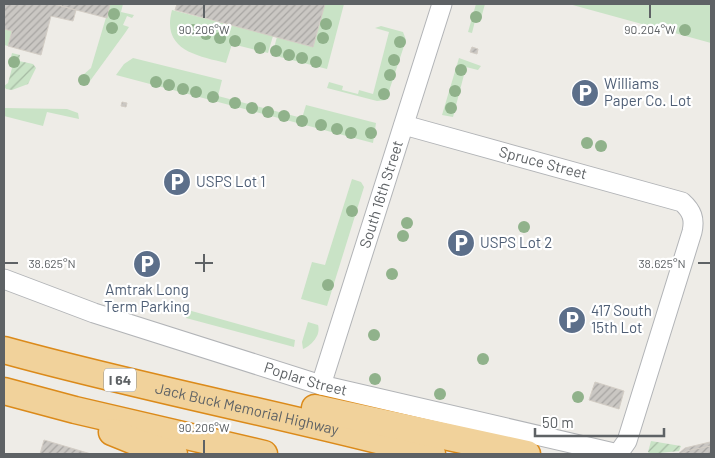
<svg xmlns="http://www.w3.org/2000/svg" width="715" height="458" font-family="Barlow,sans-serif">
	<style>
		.green { fill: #c9e3c6 }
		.garden { fill: url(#garden-furrows) }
		.building { fill: url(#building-hatch); stroke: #d3cdc5 }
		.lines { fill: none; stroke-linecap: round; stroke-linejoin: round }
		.minor-casing { stroke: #b2b4b7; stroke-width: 21 }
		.highway-casing { stroke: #db8a1a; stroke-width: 29 }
		.minor { stroke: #fff; stroke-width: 19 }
		.highway { stroke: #f1d29b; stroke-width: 26 }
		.tree { fill: #90b28b }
		.ticks { fill: none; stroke: #5e6265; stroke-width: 2 }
		.labels { text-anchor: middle; stroke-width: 4.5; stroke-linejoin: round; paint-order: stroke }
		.shield { fill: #fff; stroke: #8e9193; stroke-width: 1 }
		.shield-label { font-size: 14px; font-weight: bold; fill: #5e6265 }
		.service-label { font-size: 15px; fill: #4e5e75; stroke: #fff; text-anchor: start }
		.street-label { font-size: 15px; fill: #5e6265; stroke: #fff }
		.ticks-label { font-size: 12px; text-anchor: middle; fill: #5e6265; stroke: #fff; stroke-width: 4.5; stroke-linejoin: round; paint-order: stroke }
	</style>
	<defs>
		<pattern id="garden-furrows" width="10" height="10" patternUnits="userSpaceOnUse" patternTransform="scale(1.25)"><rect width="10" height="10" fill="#c9e3c6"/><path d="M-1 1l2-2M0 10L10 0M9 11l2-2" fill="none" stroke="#a6bba4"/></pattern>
		<pattern id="building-hatch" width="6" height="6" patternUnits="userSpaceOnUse" patternTransform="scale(1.25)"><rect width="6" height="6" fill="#cac7c3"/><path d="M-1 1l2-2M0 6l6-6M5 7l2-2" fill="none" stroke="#a7a5a2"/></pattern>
	</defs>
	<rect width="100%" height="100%" fill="#eeece7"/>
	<g class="green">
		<path d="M110,4H123L121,12L134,15L132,18L127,16L123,25L129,27L125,33L90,81L88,76L83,75L91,68Z"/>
		<path d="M325,4H344L327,69L272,55L277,37L313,47Z"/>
		<path d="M476,4H485L480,22L475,21L472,33L468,32Z"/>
		<path d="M569,4H711V43Z"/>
		<path d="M172,10L273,36L268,53L232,44L226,63C197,56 161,50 172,10Z"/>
		<path d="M381,26L403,32L406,40L386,100L377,101L327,88L329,82L343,86L342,90L358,94L359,90L373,94L389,32L375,28Z"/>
		<path d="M4,29L12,31L8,46L4,45Z"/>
		<path d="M133,58L222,80L218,96L302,118L306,105L376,123L373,143L116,75L124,64Z"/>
		<path d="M459,58L481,66L478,70L466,67L453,117L442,115Z"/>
		<path d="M4,108L67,109L78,113L79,119L47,112L43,126L4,116Z"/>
		<path d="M352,179L361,182L364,187L327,306L301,299L312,262L325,265Z"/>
		<path d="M188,310L295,340L294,347L186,318Z"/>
		<path d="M308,322L318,325C321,335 312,345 303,349L302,342Z"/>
	</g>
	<g class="garden">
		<path d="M12,53L20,55L19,61L33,64L36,68L28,84L12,90L6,89L4,86L8,83L12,68L9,66Z"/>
		<path d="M651,441L681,446L679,451L651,454L648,452Z"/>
	</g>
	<g class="building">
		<path d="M4,4H54L76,10L73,21L51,16L41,55L8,46L12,31L4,29Z"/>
		<path d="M62,4H110L107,18L61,6Z"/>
		<path d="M177,4H325L313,47L175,10Z"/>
		<path d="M472,47L478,49L477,54L470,52Z"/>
		<path d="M122,102L127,103L126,107L121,106Z"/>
		<path d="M595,382L624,391L619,409L589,400Z"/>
		<path d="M44,440L91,454H40Z"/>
		<path d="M710,442L711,446L678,454L685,448Z"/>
		<path d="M711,446V454H683L686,451Z"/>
	</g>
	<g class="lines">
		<g class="minor-casing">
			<g id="minor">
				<path id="s1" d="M4,279L94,313L321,385L614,453L620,451L627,441L692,232C695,219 692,211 682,202L404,125"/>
				<path id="s2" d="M321,385L442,4"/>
			</g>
		</g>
		<g class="highway-casing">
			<g id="highway">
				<path id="s3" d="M4,350C145,389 290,416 432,454"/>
				<path d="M4,391L75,410L264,454"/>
				<path d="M315,408L527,454"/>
				<path d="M112,432L149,447L174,454"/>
			</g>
		</g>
		<use href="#minor" class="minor"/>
		<use href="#highway" class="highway"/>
	</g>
	<g class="tree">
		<circle cx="114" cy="14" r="6"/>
		<circle cx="476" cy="17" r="6"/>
		<circle cx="326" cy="24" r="6"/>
		<circle cx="112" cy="28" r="6"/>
		<circle cx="193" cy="30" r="6"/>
		<circle cx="685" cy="30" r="6"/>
		<circle cx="206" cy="34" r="6"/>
		<circle cx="220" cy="38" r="6"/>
		<circle cx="323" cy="38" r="6"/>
		<circle cx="235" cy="41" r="6"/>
		<circle cx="400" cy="42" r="6"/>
		<circle cx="260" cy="48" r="6"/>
		<circle cx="276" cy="51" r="6"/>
		<circle cx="289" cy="55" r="6"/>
		<circle cx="302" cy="58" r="6"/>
		<circle cx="394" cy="60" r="6"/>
		<circle cx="14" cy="62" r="6"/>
		<circle cx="316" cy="62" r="6"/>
		<circle cx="461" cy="70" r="6"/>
		<circle cx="390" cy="75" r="6"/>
		<circle cx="84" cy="80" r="6"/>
		<circle cx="156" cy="82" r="6"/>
		<circle cx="169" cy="85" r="6"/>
		<circle cx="183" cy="89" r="6"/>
		<circle cx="455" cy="91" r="6"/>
		<circle cx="196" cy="92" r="6"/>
		<circle cx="384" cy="94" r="6"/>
		<circle cx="213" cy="97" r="6"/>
		<circle cx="235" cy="103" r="6"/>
		<circle cx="252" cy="108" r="6"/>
		<circle cx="451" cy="108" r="6"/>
		<circle cx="268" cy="112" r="6"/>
		<circle cx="284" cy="116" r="6"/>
		<circle cx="302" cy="121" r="6"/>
		<circle cx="321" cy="125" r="6"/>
		<circle cx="337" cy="129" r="6"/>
		<circle cx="351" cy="133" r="6"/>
		<circle cx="371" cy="133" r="6"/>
		<circle cx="587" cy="143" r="6"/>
		<circle cx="601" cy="146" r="6"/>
		<circle cx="352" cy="211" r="6"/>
		<circle cx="407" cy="223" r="6"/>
		<circle cx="524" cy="227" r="6"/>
		<circle cx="403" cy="236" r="6"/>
		<circle cx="392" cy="274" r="6"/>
		<circle cx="328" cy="285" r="6"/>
		<circle cx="374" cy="335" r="6"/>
		<circle cx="483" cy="359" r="6"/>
		<circle cx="375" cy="379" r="6"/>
		<circle cx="440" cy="394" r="6"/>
		<circle cx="578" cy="397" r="6"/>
	</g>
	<path class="ticks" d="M204,5V18M650,5V18M204,254V272M5,263H18M195,263H213M698,263H710M204,440V453"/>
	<defs>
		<g id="parking-disc" transform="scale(1.4375)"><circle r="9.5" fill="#5c6f8a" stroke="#fff"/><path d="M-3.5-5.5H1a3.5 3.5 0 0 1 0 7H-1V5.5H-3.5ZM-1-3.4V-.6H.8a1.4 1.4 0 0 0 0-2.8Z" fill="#fff"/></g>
	</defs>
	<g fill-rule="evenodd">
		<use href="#parking-disc" x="585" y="93"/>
		<use href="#parking-disc" x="177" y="182"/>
		<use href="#parking-disc" x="461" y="243"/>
		<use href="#parking-disc" x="147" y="264"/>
		<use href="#parking-disc" x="572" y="320"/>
	</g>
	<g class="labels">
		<rect class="shield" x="104" y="368.5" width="32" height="23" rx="4"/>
		<g class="shield-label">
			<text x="120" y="385">I 64</text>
		</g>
		<g class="service-label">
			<text x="604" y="89">Williams<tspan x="604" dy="17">Paper Co. Lot</tspan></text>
			<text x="196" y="187">USPS Lot 1</text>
			<text x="480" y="248">USPS Lot 2</text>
			<text x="147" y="295" text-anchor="middle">Amtrak Long<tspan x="147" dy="17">Term Parking</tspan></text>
			<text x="591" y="316">417 South<tspan x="591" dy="17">15th Lot</tspan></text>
		</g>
		<g class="street-label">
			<text transform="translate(543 163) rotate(15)" y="5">Spruce Street</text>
			<text dy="5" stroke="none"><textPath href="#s2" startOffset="200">South 16th Street</textPath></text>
			<text dy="5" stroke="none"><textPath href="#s1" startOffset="318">Poplar Street</textPath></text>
			<text dy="5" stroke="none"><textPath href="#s3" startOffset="250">Jack Buck Memorial Highway</textPath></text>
		</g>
	</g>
	<g class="ticks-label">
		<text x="204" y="34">90.206°W</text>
		<text x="650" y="34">90.204°W</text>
		<text x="52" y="268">38.625°N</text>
		<text x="662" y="268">38.625°N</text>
		<text x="204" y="432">90.206°W</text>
	</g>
	<rect width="715" height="458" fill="none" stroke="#5e6265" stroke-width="10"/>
	<path d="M535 428v8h129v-8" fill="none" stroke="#5e6265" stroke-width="2.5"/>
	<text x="542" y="428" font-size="15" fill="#5e6265" stroke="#ffffff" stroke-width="4" paint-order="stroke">50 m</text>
</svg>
